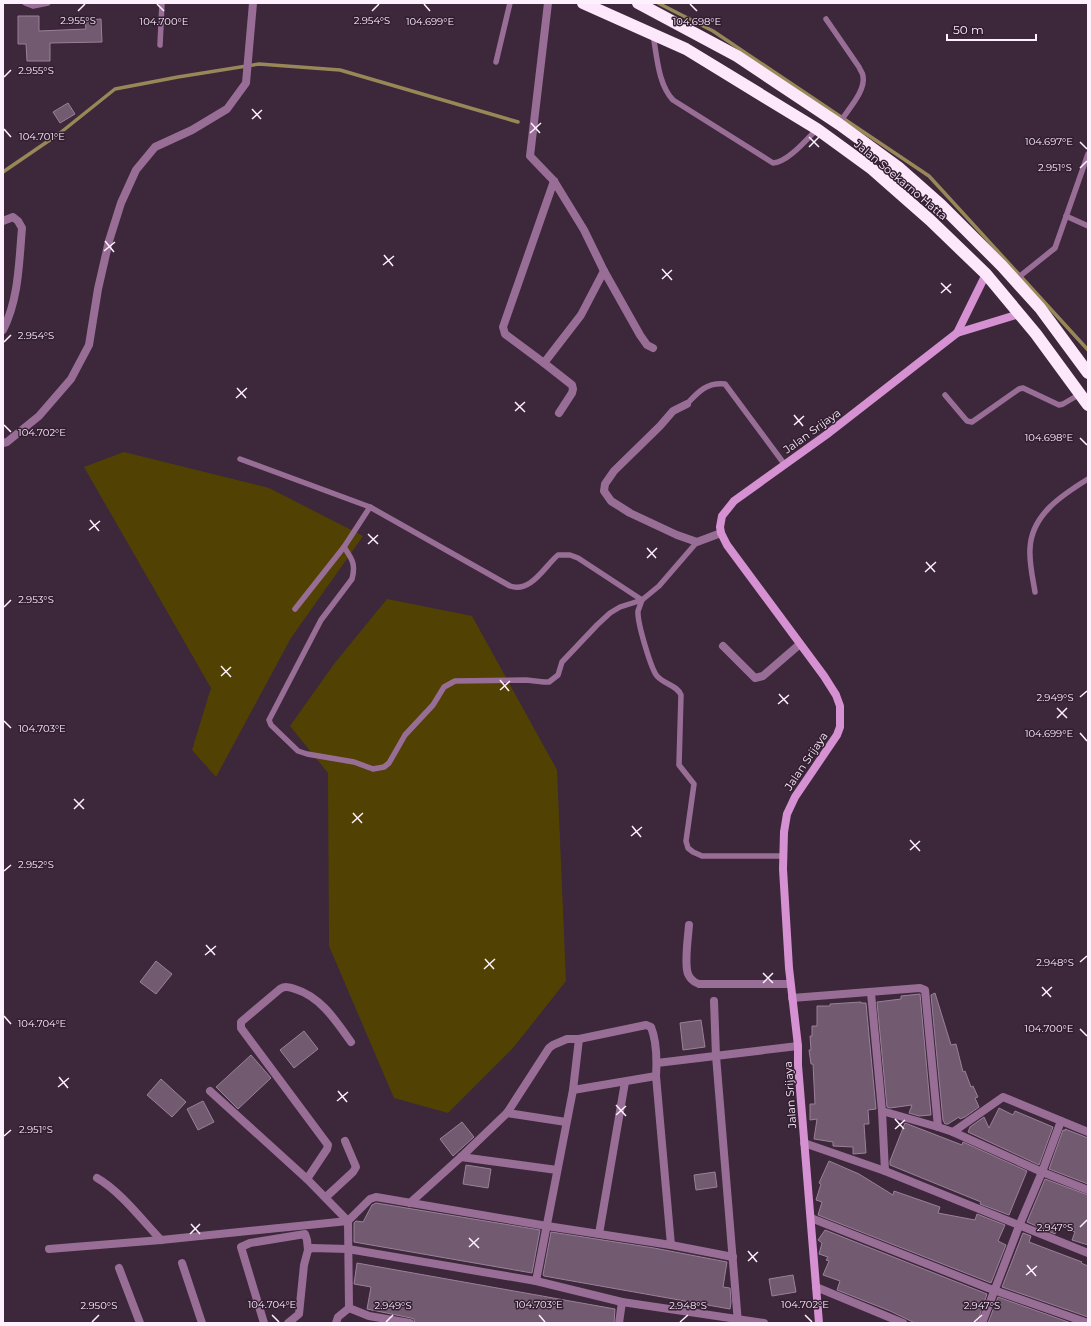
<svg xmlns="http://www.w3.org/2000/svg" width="1091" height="1326" font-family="Montserrat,sans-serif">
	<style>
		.green { fill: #514204 }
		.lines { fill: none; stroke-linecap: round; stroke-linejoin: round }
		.stream { stroke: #998857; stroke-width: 3.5 }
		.building { fill: #725a71; stroke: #9a8098 }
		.lane { stroke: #996e96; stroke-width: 5.5 }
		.street { stroke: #996e96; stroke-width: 8 }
		.secondary { stroke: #d591d1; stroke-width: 8 }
		.highway { stroke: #fde7fb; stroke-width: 12 }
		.ticks { fill: none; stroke: #fef0fd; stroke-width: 1.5 }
		.labels { text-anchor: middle; stroke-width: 3; stroke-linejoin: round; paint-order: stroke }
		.street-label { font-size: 11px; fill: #fef0fd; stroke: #321d31 }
		.ticks-label { font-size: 10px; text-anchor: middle; fill: #fef0fd; stroke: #321d31; stroke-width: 3; stroke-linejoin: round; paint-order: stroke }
	</style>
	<rect width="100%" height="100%" fill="#3c273b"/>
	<g class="green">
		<path d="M124,452L269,488L363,536L291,638L216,777L192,750L211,688L84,467Z"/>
		<path d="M387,599L472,616L557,770L566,981L513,1048L448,1113L394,1098L329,946L328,773L290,726L334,664Z"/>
	</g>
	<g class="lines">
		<g class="stream">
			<path d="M658,3L713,31L929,176L1088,350"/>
			<path d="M3,172L60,133L115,89L178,77L259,64L340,70L518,122"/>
		</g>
	</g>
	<g class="building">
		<path d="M18,16H39V31L86,29L85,20L101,19L102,42L50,43V61H27L26,44H18Z"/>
		<path d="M68,103L75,114L60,123L53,112Z"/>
		<path d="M156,961L172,974L156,994L140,982Z"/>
		<path d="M935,993L951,1045L956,1044L963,1072L965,1071L971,1087L973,1086L978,1097L975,1098L979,1107L965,1117L960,1119L959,1117L948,1124H945L943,1120L931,995Z"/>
		<path d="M920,994L931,1115L919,1116L909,1113L912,1105L890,1108L887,1107L877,1002L901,999V996Z"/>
		<path d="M861,1002V1003H866L876,1109L868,1110L869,1124H864L866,1153L853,1154V1147L833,1146V1142L814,1139L817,1119L810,1120V1104H815L813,1064H811L809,1050H811L810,1036H812V1026H817V1006H830V1004Z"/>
		<path d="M701,1020L705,1047L683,1050L680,1023Z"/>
		<path d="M304,1031L318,1049L294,1068L280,1050Z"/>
		<path d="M251,1055L271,1078L238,1109L216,1087Z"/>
		<path d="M161,1079L186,1102L172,1117L147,1095Z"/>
		<path d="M203,1101L214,1122L198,1130L187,1109Z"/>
		<path d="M999,1108L1013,1115L1015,1111L1053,1127L1039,1165L968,1132L970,1127L984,1117L989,1128Z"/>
		<path d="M462,1122L474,1137L453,1156L440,1139Z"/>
		<path d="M905,1123L962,1145L963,1142L1027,1171L1009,1215L980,1204L981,1202L890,1165V1161Z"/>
		<path d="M1065,1129L1088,1138V1184L1049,1169L1063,1130L1065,1131Z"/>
		<path d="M829,1161L859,1174L893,1195L894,1191L940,1207L938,1213L975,1220L977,1214L1005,1225L998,1241L1006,1245L991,1283L818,1215L822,1202L816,1200L821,1184L819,1183Z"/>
		<path d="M466,1165L491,1169L488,1188L463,1184Z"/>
		<path d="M715,1172L717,1187L696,1190L694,1175Z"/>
		<path d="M1045,1179L1088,1195V1245L1072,1240L1075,1232L1059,1226L1055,1234L1027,1222Z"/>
		<path d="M376,1203L540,1230L532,1273L354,1242V1223L356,1221L363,1222L372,1205Z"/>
		<path d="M825,1230L987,1294L977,1323H915L890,1311L837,1290L840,1281L823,1275L829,1261L826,1260L828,1257L819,1254L822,1243L818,1240Z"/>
		<path d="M551,1232L654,1248L727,1262L723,1287L730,1288L731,1302L730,1309L544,1276L543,1275Z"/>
		<path d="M1023,1233L1031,1236L1029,1242L1082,1262L1081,1263L1088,1266V1317L1002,1287Z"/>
		<path d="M357,1263L615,1309L614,1323H415L414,1319L411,1318L367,1309L371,1287L354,1284Z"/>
		<path d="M793,1275L796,1292L772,1296L769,1279Z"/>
		<path d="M998,1297L1071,1323H988Z"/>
	</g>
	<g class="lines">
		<g class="lane">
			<path d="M25,3L33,6L48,3"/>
			<path d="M826,19L859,67C860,70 863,73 863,76C866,92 846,111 839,124"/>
			<path d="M653,35C657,56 658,84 673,100L773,163C788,162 806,140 817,129"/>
			<path d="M160,45L162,3"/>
			<path d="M496,62L510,3"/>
			<path d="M1066,216L1088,226"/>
			<path d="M1015,280L1055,248L1088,154"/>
			<path d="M945,395L967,421L972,422L1019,389L1023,388L1059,405L1063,404L1080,394"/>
			<path d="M687,404C698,392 707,382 725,384L785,465"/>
			<path d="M240,459L370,507L510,586C531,593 544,567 558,555H570L578,558L642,600C641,603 639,608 638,611C637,622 651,669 657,676C665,685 677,685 681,695L679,765L694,784L686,841L688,848L693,852L702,856H784"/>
			<path d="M344,547C352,559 356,564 352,579L321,620L269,720L271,725L298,751L307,754L354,762L373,769L384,767L389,763L405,735L433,705L444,687L455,681L526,680L544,682H549L558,675L562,662L597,625L610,613L620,607L642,600L659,586L697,542"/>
			<path d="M1035,592C1033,579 1029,563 1030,549C1031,515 1062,495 1088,479"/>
			<path d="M295,609L344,547L370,507"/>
		</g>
		<g class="street">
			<path d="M548,3L530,156L554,181L584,230L604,271L640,335L647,345L653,348"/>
			<path d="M554,181L503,327L505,334L544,363L572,385L573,389L572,393L559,413"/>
			<path d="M3,221L13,217L18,221L22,228C19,261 19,299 3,330"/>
			<path d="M544,363L581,315L604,271"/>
			<path d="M687,404L673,411L660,426L614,471L605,484L604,491L611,501L630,513L677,535L697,542L721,533"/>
			<path d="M3,443L7,442L39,416L71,379L89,345L98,289L109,241L121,203L136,170L155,147L192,130L227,109L246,83L253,3"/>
			<path d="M723,646L755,678L763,676L800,644"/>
			<path d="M689,925C688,938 685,957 687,970C688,977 693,982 699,984H790"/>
			<path d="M871,993L882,1111L885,1171"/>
			<path d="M792,998L920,988L925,990L938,1127L953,1132L1042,1172L1088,1190"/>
			<path d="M714,1001L716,1056L738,1323"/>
			<path d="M657,1063L798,1046"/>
			<path d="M573,1090L656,1076"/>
			<path d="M210,1091L307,1179L348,1221L349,1308"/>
			<path d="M882,1111L938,1127"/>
			<path d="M507,1113L566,1122"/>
			<path d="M953,1132L1003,1097L1088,1132"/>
			<path d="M804,1143L885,1171L1088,1253"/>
			<path d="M461,1157L557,1170"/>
			<path d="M97,1178C120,1191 142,1220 161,1240"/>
			<path d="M307,1179L327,1149L328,1145L241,1028V1022L280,989C285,986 289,987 295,989C321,997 336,1021 351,1042"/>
			<path d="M326,1197L353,1172L356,1167L345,1141"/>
			<path d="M410,1203L461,1157L507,1113L549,1048L553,1045L567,1039H579L646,1025L651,1027C657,1042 657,1060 656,1076L671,1245"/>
			<path d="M811,1218L988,1288L1088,1323"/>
			<path d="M599,1234L625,1082"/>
			<path d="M49,1249L161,1240L348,1221L370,1199L376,1197L547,1226L671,1245L733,1257"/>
			<path d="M182,1263L202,1323"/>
			<path d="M119,1268L140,1323"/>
			<path d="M536,1281L573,1090L579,1039"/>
			<path d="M816,1287L903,1323"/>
			<path d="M349,1308L369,1316L410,1323"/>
			<path d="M264,1323L241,1247L250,1243L305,1234L307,1240L308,1250"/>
			<path d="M288,1323L299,1314L304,1265L308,1250L312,1248L348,1249L536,1281L622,1302L764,1323"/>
			<path d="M336,1323L338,1317L349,1308"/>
			<path d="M619,1323L622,1302"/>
			<path d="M982,1323L1019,1226L1042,1172L1061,1121"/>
		</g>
		<g class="secondary">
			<path d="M957,333L1019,314"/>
			<path d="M819,1323L798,1065V1046L789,968L783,869L784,832L787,814L795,797L837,735L840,727V706L836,695L824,676L727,545L721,533L720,527L722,516L734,501L826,435L957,333L986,274"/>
		</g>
		<g class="highway">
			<path d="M583,3L686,49L817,129L872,169L930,220L986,274L1036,334L1088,405"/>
			<path d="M638,3L737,56L839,124L898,167L941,205L1002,266L1040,308L1088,373"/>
		</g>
	</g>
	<path class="ticks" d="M157,4L164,11M424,4L430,11M690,4L697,11M78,11L85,4M372,11L379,4M4,77L11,70M252,109L261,119M252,119L262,110M531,123L540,133M4,129L11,137M530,133L541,123M809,137L819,147M1080,142L1087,149M809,147L819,137M1080,168L1087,161M105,241L114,252M104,251L115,242M384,255L393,266M383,265L394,256M662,269L672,280M662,279L672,270M941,283L951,293M941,293L951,284M4,342L11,335M237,388L246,398M236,398L247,388M515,402L525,412M515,411L525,402M794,415L803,426M4,425L11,432M794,425L804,416M1080,438L1087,445M90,520L99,531M89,530L100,521M368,534L378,544M368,544L378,535M647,548L656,558M647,558L657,548M926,562L935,572M925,572L936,562M4,607L11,600M221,666L231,677M221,676L231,667M500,680L509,691M500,690L510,681M779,694L788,704M1080,697L1087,691M778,704L789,695M1057,708L1067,718M1057,718L1067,708M4,721L11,728M1080,733L1087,741M74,799L84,809M74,809L84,799M353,813L362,823M352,823L363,813M632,826L641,837M631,836L642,827M910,840L920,851M910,850L920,841M4,871L11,865M206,945L215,955M205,955L216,946M485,959L494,969M1080,962L1087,956M484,969L495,959M763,973L773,983M763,983L773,973M1042,987L1051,997M1042,996L1052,987M4,1016L11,1024M1080,1029L1087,1036M59,1077L68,1088M58,1087L69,1078M338,1091L347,1102M337,1101L348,1092M616,1105L626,1116M616,1115L626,1106M895,1119L904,1129M895,1129L905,1120M4,1136L11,1130M191,1224L200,1234M1080,1227L1087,1220M190,1234L200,1224M469,1238L479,1248M469,1247L479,1238M748,1251L757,1262M748,1261L758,1252M1027,1265L1036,1276M1026,1275L1037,1266M272,1315L279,1322M539,1315L545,1322M805,1315L812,1322M92,1322L99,1315M386,1322L393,1315M680,1322L688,1315M974,1322L982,1315"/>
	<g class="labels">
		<g class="street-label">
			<text transform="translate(901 180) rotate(40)" y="4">Jalan Soekarno Hatta</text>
			<text transform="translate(812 431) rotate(-36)" y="4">Jalan Srijaya</text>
			<text transform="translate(806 761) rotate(-56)" y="4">Jalan Srijaya</text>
			<text transform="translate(790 1095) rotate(-94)" y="4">Jalan Srijaya</text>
		</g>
	</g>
	<g class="ticks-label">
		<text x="78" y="24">2.955°S</text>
		<text x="372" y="24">2.954°S</text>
		<text x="164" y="25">104.700°E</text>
		<text x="430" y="25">104.699°E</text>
		<text x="697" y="25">104.698°E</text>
		<text x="36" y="74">2.955°S</text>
		<text x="42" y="140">104.701°E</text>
		<text x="1049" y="145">104.697°E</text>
		<text x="1055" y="171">2.951°S</text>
		<text x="36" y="339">2.954°S</text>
		<text x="42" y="436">104.702°E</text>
		<text x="1049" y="441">104.698°E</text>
		<text x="36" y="603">2.953°S</text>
		<text x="1055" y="701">2.949°S</text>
		<text x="42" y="732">104.703°E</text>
		<text x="1049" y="737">104.699°E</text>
		<text x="36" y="868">2.952°S</text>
		<text x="1055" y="966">2.948°S</text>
		<text x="42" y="1027">104.704°E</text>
		<text x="1049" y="1032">104.700°E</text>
		<text x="36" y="1133">2.951°S</text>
		<text x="1055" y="1231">2.947°S</text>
		<text x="272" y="1308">104.704°E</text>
		<text x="539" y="1308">104.703°E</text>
		<text x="805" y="1308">104.702°E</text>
		<text x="99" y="1309">2.950°S</text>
		<text x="393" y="1309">2.949°S</text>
		<text x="688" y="1309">2.948°S</text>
		<text x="982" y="1309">2.947°S</text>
	</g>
	<rect width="1091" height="1326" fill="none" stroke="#fef0fd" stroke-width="8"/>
	<path d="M947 34v6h89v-6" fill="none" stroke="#fef0fd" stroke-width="2"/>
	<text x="953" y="34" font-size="12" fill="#fef0fd" stroke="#321d31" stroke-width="3" paint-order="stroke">50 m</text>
</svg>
